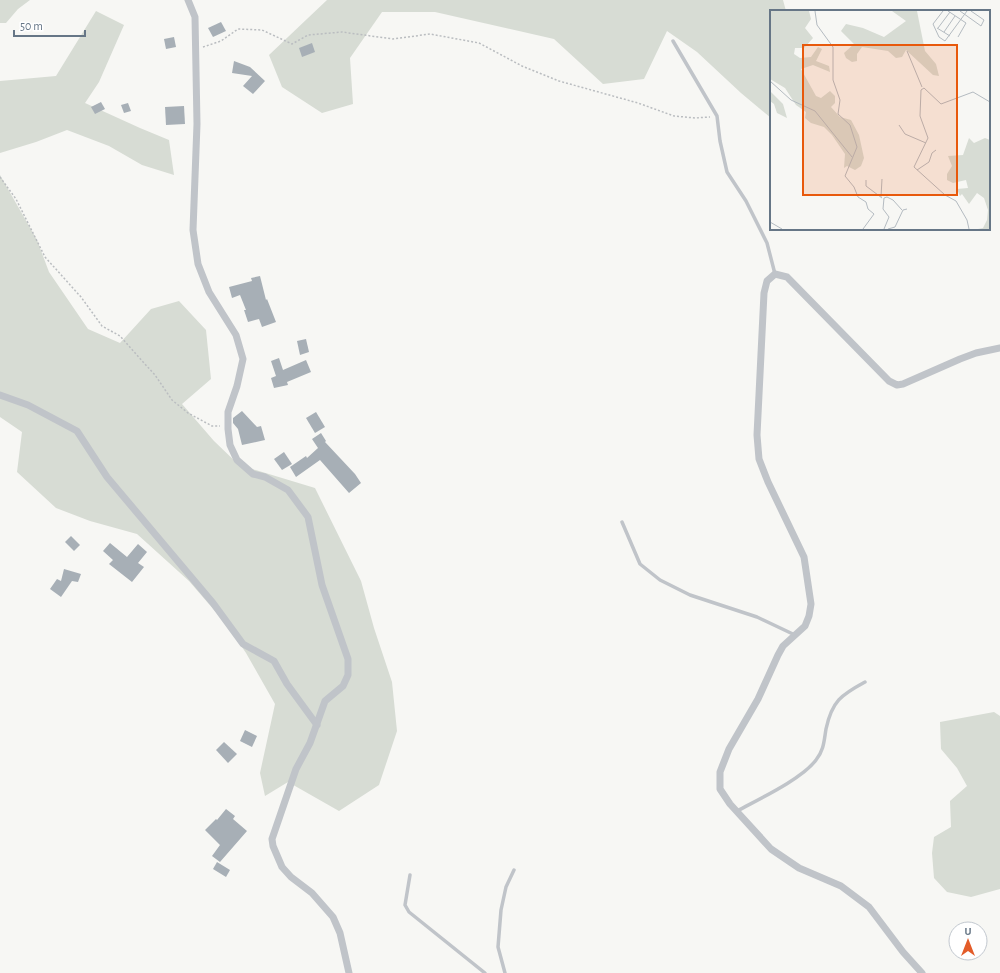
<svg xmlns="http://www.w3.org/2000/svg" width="1000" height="973" font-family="'Alegreya Sans',sans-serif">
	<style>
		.green { fill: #d7dcd4 }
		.building { fill: #a7afb6 }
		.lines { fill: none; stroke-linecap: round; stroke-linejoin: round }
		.path { stroke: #babdc0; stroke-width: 1.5; stroke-dasharray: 2 2; stroke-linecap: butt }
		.service { stroke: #c0c4c9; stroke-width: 3.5 }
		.minor { stroke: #c0c4c9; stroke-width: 7 }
		.inset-road { fill: none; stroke: #b4bbc1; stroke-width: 1 }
		.view { fill: #e8590c; fill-opacity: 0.15; stroke: #e8590c; stroke-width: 2 }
		.inset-edge { fill: none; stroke: #667686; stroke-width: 2 }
	</style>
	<rect width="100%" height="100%" fill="#f7f7f4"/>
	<g class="green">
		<path d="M0,0H30L18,9L6,23H0Z"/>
		<path d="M327,0H783L786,11H771V118L741,93L697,52L667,31L644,79L603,84L554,39L435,12H382L350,58L353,104L322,113L282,87L269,55Z"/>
		<path d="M96,11L124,25L99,82L85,103L140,128L169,140L174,175L142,165L109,146L67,130L36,142L0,153V81L56,76Z"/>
		<path d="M0,175L37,240L49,272L88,329L120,343L151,309L179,301L206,330L211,379L182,404L214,441L239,465L315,488L361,581L374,628L392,682L397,731L379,785L339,811L288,782L265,796L260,773L275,704L246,653L227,625L189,581L137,534L90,521L56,508L17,472L22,432L0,417Z"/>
		<path d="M994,712L1000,716V889L971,897L947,892L934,878L932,853L934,837L951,827L950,801L967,786L957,768L941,749L940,722Z"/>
	</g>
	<g class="building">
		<path d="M221,22L226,31L213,37L208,28Z"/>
		<path d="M174,37L176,47L166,49L164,39Z"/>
		<path d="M312,43L315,52L302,57L299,48Z"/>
		<path d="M234,61L250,67L265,81L253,94L243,86L252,76L232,73Z"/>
		<path d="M101,102L105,109L95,114L91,107Z"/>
		<path d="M128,103L131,111L124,113L121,105Z"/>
		<path d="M184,106L185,124L166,125L165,107Z"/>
		<path d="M260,276L266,300L267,299L276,322L262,327L259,319L248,322L244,310H246L240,295L232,298L229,287L252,281L251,278Z"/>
		<path d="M306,339L309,352L300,355L297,341Z"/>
		<path d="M279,358L283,370L306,360L311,372L287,382L288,385L274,388L271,378L276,376L271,361Z"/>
		<path d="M242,411L257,427L261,426L265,440L242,445L238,429L233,423V418Z"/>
		<path d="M316,412L325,427L315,433L306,418Z"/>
		<path d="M321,433L326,441L325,442L355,474L361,483L349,493L320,460L296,477L290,467L306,456L307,458L318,448L312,439Z"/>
		<path d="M284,452L292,464L282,470L274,459Z"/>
		<path d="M71,536L80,545L74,551L65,542Z"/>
		<path d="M110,543L127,557L138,544L147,552L138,563L144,567L132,582L109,564L113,560L103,551Z"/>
		<path d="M64,569L81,574L78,582L72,581L61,597L50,589L57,579L61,581Z"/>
		<path d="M245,730L257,736L252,747L240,741Z"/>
		<path d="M224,742L237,754L228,763L216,750Z"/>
		<path d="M226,809L235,816L233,819L247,831L220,862L212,856L220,845L205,830L216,819L217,820Z"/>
		<path d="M217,862L230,870L226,877L213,869Z"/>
	</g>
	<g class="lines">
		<g class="path">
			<path d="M203,47L221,41L238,29L262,30L292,44L308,35L342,32L393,39L430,34L479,43L522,66L559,81L638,103L674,116L695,118L710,117"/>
			<path d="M0,177L16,199L45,257L81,297L102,326L120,336L144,363L155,375L172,400L188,413L212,426H220"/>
		</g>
		<g class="service">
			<path d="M673,41L717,116L720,141L727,172L746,201L767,243L775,274"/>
			<path d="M622,522L640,564L660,580L690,595L757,617L795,635"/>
			<path d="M737,811C759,799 802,779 816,760C824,750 824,741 826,729C832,701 841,695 865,682"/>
			<path d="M410,875L405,905L409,912L485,973"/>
			<path d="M505,973L498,947L501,910L506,887L514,870"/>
		</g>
		<g class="minor">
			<path d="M188,0L195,17L197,124L193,230L198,264L209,292L236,335L243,359L237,386L228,412V429L230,445L237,460L253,474L265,477L288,490L308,517L322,585L348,659V675L343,686L325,701L310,743L296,769L272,839L273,846L282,867L291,877L312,893L333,917L340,933L349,973"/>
			<path d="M0,395L28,405L77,431L107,477L213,603L243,644L274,661L287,684L317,725"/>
			<path d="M922,973L903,952L869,907L841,886L799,868L771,849L730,804L720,789V772L729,749L758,699L778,655L783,646L805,626L809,616L811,604L804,557L768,482L759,459L757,435L764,293L767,281L775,274L787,277L889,381L897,385L903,384L960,359L976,353L1000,348"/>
		</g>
	</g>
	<g transform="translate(770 10)">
		<rect width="220" height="220" fill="#f7f7f4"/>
		<path d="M0,1H39L41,9L35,18L43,28L34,38H25L24,44L30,48L41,47L48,37L52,39L46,51L59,56L60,62L43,55L31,59L46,86L51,88L60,81L65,86V93L61,97L70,107L81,110L89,125L94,148L91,156L85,160L77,156L74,158L75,144L62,125L54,117L41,113L35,108L36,102L26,95L15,78L0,69ZM122,1H147L155,41L166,54L169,66L163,65L136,40L132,47L126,48L118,41L92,37L87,44V51L82,52L76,48L74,43L84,34L71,21L76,14L93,18L114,27L136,11ZM0,81L13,94L17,108L7,103L4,94L0,91ZM199,128L204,133L215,128L220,130V219H208L213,218L217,210L218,200L214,188L207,183L199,194L192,184L190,186L187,179L198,178L196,170L183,173L177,170V164L182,156L178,146L193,145Z" fill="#d7dcd4"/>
		<path class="inset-road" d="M45,1L47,15L63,37V70L70,90L68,104L80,115L87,137L75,166L84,177L88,187L96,192L98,199L104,204L93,219M173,1L163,14L169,27L175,31L197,1M178,1L196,13L188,27M190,1L211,16L214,10L201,1M167,18L180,26M168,18L180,2M174,22L185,6M137,41L152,77M0,71L21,90L45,101L82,147M129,115L135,124L156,133M147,160L159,152L162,143L166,140M96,170V176L112,188M111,187L112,169M0,212L12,219M114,219L119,207L113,199L114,188L117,187L123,190L132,200M118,219L125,217L133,200L137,199M199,219L197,210L186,191L175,185L144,157L158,128L150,106L151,80L154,78L171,94L203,82L220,92"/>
		<path class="view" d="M33,35H187V185H33Z"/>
		<rect width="220" height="220" class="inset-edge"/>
	</g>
	<g transform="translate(968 941)"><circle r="19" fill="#ffffff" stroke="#c2c8cf"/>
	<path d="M0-3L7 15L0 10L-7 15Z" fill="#e35c29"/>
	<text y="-6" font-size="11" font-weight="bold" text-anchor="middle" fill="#667686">U</text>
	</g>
	<path d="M14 30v6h71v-6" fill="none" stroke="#667686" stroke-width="2"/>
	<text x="20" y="30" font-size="12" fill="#667686" stroke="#ffffff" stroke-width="3" paint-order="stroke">50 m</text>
</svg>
